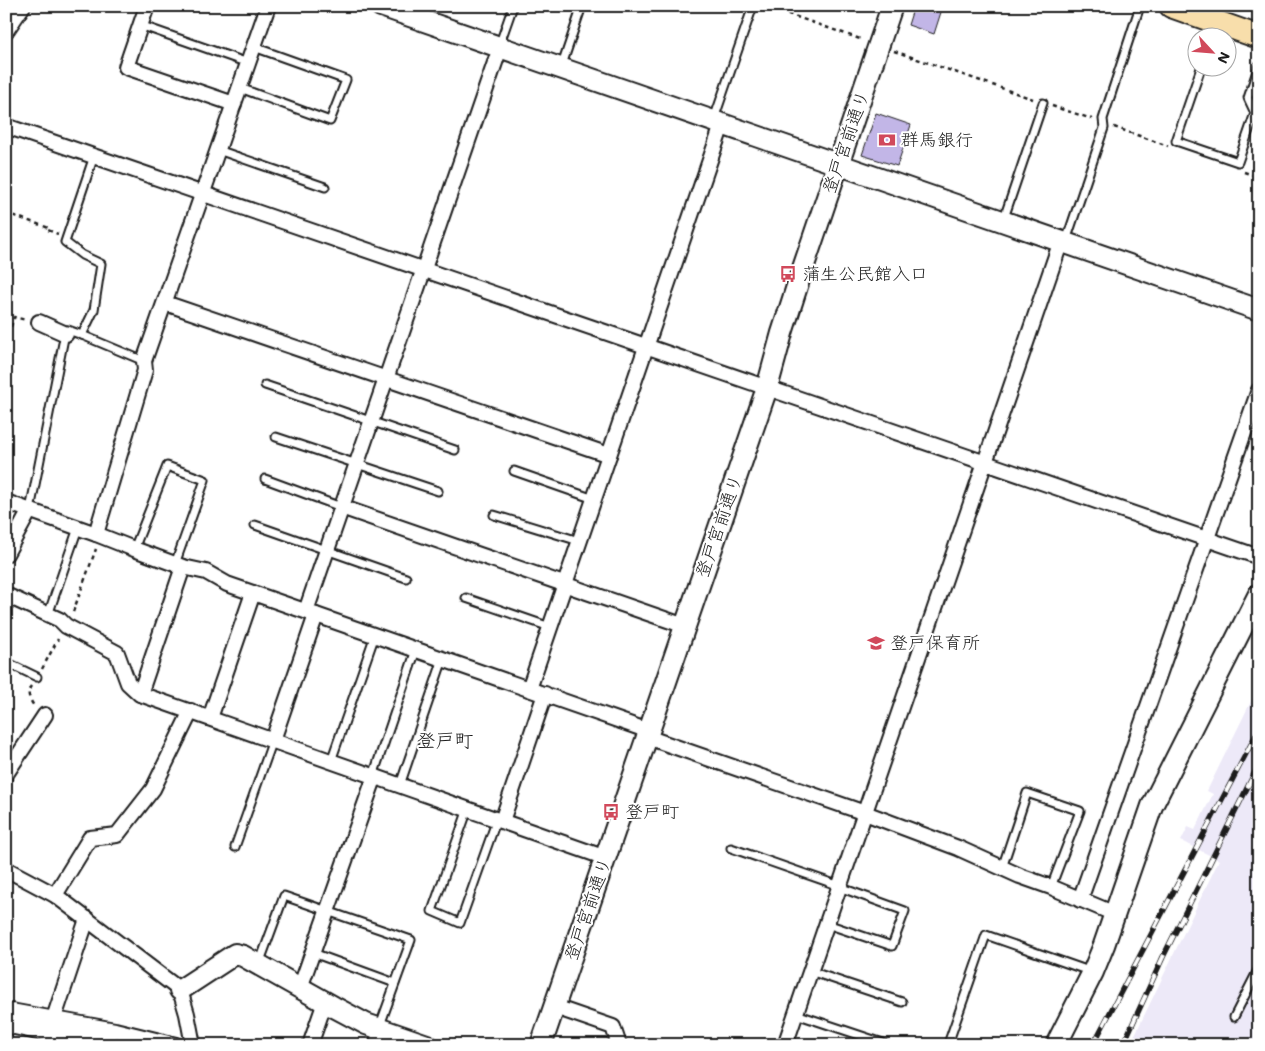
<svg xmlns="http://www.w3.org/2000/svg" width="1265" height="1051" font-family="Mali,'Klee One',sans-serif">
	<style>
		.built { fill: #ede9f8 }
		.building { fill: #c2b6e7; stroke: #1c1c1c }
		.lines { fill: none; stroke-linecap: round; stroke-linejoin: round }
		.lane-casing { stroke: #1c1c1c; stroke-width: 11 }
		.street-casing { stroke: #1c1c1c; stroke-width: 18 }
		.secondary-casing { stroke: #1c1c1c; stroke-width: 24 }
		.primary-casing { stroke: #1c1c1c; stroke-width: 26 }
		.path { stroke: #1c1c1c; stroke-width: 2.5; stroke-dasharray: 4 4; stroke-linecap: butt }
		.lane { stroke: #fff; stroke-width: 7 }
		.street { stroke: #fff; stroke-width: 14 }
		.secondary { stroke: #fff; stroke-width: 20 }
		.primary { stroke: #f8deab; stroke-width: 22 }
		.rail-casing { stroke: #1c1c1c; stroke-width: 5.5 }
		.rail { stroke: #fff; stroke-width: 4; stroke-dasharray: 11; stroke-linecap: butt }
		.labels { text-anchor: middle; stroke-width: 4; stroke-linejoin: round; paint-order: stroke }
		.poi-label { font-size: 18px; fill: #1c1c1c; stroke: #fff; text-anchor: start }
		.street-label { font-size: 18px; fill: #1c1c1c; stroke: #fff }
		.neighbourhood-label { font-size: 19px; fill: #1c1c1c; stroke: #fff }
	</style>
	<rect width="100%" height="100%" fill="#fff"/>
	<filter id="ink" filterUnits="userSpaceOnUse"><feTurbulence type="fractalNoise" baseFrequency=".02" numOctaves="2"/><feDisplacementMap in="SourceGraphic" scale="10" xChannelSelector="R" yChannelSelector="G"/><feConvolveMatrix kernelMatrix="1 2 1 2 8 2 1 2 1" color-interpolation-filters="sRGB"/></filter>
	<g filter="url(#ink)">
		<path class="built" d="M1259,685V1045H1130L1219,860L1181,841L1188,827L1195,830L1213,794L1207,791Z"/>
		<g class="building">
			<path d="M914,6H943L934,34L908,25Z"/>
			<path d="M876,113L911,125L897,166L862,155Z"/>
		</g>
		<g class="lines">
			<g class="lane-casing">
				<g id="lane">
					<path d="M140,25L248,63"/>
					<path d="M1211,38L1215,24"/>
					<path d="M499,46L513,6"/>
					<path d="M561,68L582,6"/>
					<path d="M1201,68L1176,141L1238,162L1255,113L1248,98L1259,65"/>
					<path d="M240,88L330,121L346,80L254,47"/>
					<path d="M714,119L753,6"/>
					<path d="M218,150L325,187"/>
					<path d="M1003,221L1043,103"/>
					<path d="M1066,241L1104,128L1103,119L1140,6"/>
					<path d="M82,335L144,361"/>
					<path d="M265,385L455,450"/>
					<path d="M276,437L438,491"/>
					<path d="M514,471L594,499"/>
					<path d="M265,479L341,507"/>
					<path d="M30,510L64,338L68,330L82,335L94,310L101,264L82,255L65,242L94,156"/>
					<path d="M494,515L579,541"/>
					<path d="M255,525L406,578"/>
					<path d="M134,549L167,466L205,480L175,564"/>
					<path d="M466,598L550,627"/>
					<path d="M48,615L78,528"/>
					<path d="M6,662L37,677"/>
					<path d="M331,761L375,635"/>
					<path d="M373,776L416,650"/>
					<path d="M400,785L443,659"/>
					<path d="M468,809L432,911L460,923L497,819"/>
					<path d="M235,847L273,740"/>
					<path d="M731,848L840,886"/>
					<path d="M1002,868L1027,793L1080,811L1051,887"/>
					<path d="M827,924L892,946L905,911L839,887"/>
					<path d="M313,953L395,983"/>
					<path d="M259,964L284,896L411,940L379,1028"/>
					<path d="M810,971L902,1002"/>
					<path d="M796,1014L883,1043"/>
					<path d="M1234,1017L1259,968"/>
					<path d="M949,1041L986,935L1092,972"/>
				</g>
			</g>
			<g class="street-casing">
				<g id="street">
					<path d="M147,6L126,67L234,104"/>
					<path d="M6,31L23,6"/>
					<path d="M6,126L1259,557"/>
					<path d="M165,303L609,455"/>
					<path d="M39,322L66,334"/>
					<path d="M6,502L96,534L134,549L183,567L206,572L227,584L253,593L649,731"/>
					<path d="M341,507L685,626"/>
					<path d="M96,534L145,370L144,361L268,6"/>
					<path d="M6,554L30,510"/>
					<path d="M6,595L60,620L66,626L117,653L128,683L140,694L606,858"/>
					<path d="M306,611L500,48"/>
					<path d="M529,689L722,125"/>
					<path d="M140,694L183,567"/>
					<path d="M210,718L253,593"/>
					<path d="M647,737L865,813L958,848L1020,876L1051,887L1115,914"/>
					<path d="M273,740L316,615"/>
					<path d="M6,774L45,715"/>
					<path d="M502,821L545,694"/>
					<path d="M6,869L55,895L180,990L187,1014L193,1045"/>
					<path d="M55,895L90,838L117,835L153,789L191,711"/>
					<path d="M1080,900L1259,390"/>
					<path d="M300,988L375,776"/>
					<path d="M555,1007L613,1027L619,1045"/>
					<path d="M6,1011H11L115,1030L176,1045"/>
					<path d="M51,1027L87,919"/>
					<path d="M310,1045L325,1002"/>
					<path d="M376,1045L382,1029"/>
					<path d="M785,1045L1061,241"/>
				</g>
			</g>
			<g class="secondary-casing">
				<g id="secondary">
					<path d="M381,6L1259,310"/>
					<path d="M180,990L235,954L243,956L334,1007L366,1024L427,1045"/>
					<path d="M6,1022L110,1045"/>
					<path d="M541,1045L767,388L782,333L800,277L892,6"/>
					<path d="M1056,1045L1093,972L1104,945L1152,806L1259,594"/>
				</g>
			</g>
			<g class="primary-casing">
				<path id="primary" d="M1171,6L1259,37"/>
			</g>
			<g class="path">
				<path d="M765,6L863,40"/>
				<path d="M894,51L1033,99"/>
				<path d="M1052,106L1092,119"/>
				<path d="M1114,127L1168,146"/>
				<path d="M1244,172L1259,177"/>
				<path d="M6,213L49,228L48,230L58,234"/>
				<path d="M6,342L14,317L26,320"/>
				<path d="M6,434V455"/>
				<path d="M73,612L96,549"/>
				<path d="M42,669L58,639"/>
				<path d="M31,686C26,693 30,700 34,706"/>
			</g>
			<use href="#lane" class="lane"/>
			<use href="#street" class="street"/>
			<use href="#secondary" class="secondary"/>
			<use href="#primary" class="primary"/>
			<g class="rail-casing">
				<g id="rail">
					<path d="M1093,1045L1259,729"/>
					<path d="M1123,1045L1163,957L1259,764"/>
				</g>
			</g>
			<use href="#rail" class="rail"/>
		</g>
	</g>
	<defs>
		<g id="bank-bare" transform="scale(1.35)"><path d="M-6-4H6V4H-6ZM0-2.3a2.3 2.3 0 1 0 0 4.6a2.3 2.3 0 1 0 0-4.6Z" fill="#d1495b" stroke="#fff" stroke-width="2.5" paint-order="stroke"/></g>
		<g id="bus-bare" transform="scale(1.35)"><path d="M-5-6H5V4H4V6H2V4H-2V6H-4V4H-5ZM-3.5-4V0h7V-4ZM-3.5 1.2v1.5H-2V1.2ZM2 1.2v1.5H3.5V1.2Z" fill="#d1495b" stroke="#fff" stroke-width="2.5" paint-order="stroke"/></g>
		<g id="school-bare" transform="scale(1.35)"><path d="M0-5L7-2L0 1L-7-2ZM-4 1L0 2.5L4 1V4Q0 6-4 4Z" fill="#d1495b" stroke="#fff" stroke-width="2.5" paint-order="stroke"/></g>
	</defs>
	<g fill-rule="evenodd">
		<use href="#bank-bare" x="887" y="140"/>
		<use href="#bus-bare" x="788" y="274"/>
		<use href="#school-bare" x="876" y="643"/>
		<use href="#bus-bare" x="611" y="812"/>
	</g>
	<g class="labels">
		<g class="poi-label">
			<text x="901" y="146">群馬銀行</text>
			<text x="802" y="280">蒲生公民館入口</text>
			<text x="890" y="649">登戸保育所</text>
			<text x="625" y="818">登戸町</text>
		</g>
		<g class="street-label">
			<text transform="translate(846 142) rotate(-71)" y="6">登戸宮前通り</text>
			<text transform="translate(719 526) rotate(-71)" y="6">登戸宮前通り</text>
			<text transform="translate(588 909) rotate(-71)" y="6">登戸宮前通り</text>
		</g>
		<g class="neighbourhood-label">
			<text x="445" y="747">登戸町</text>
		</g>
	</g>
	<rect width="1265" height="1051" fill="none" stroke="#fff" stroke-width="25"/>
	<rect x="12" y="12" width="1240" height="1026" fill="none" stroke="#1c1c1c" stroke-width="2" filter="url(#ink)"/>
	<g transform="translate(1212 52) rotate(116)"><circle r="24" fill="#ffffff" stroke="#a4a4a4"/>
	<path d="M0-4L9 19L0 12L-9 19Z" fill="#d1495b"/>
	<text y="-8" font-size="14" font-weight="bold" text-anchor="middle" fill="#1c1c1c">N</text>
	</g>
</svg>
